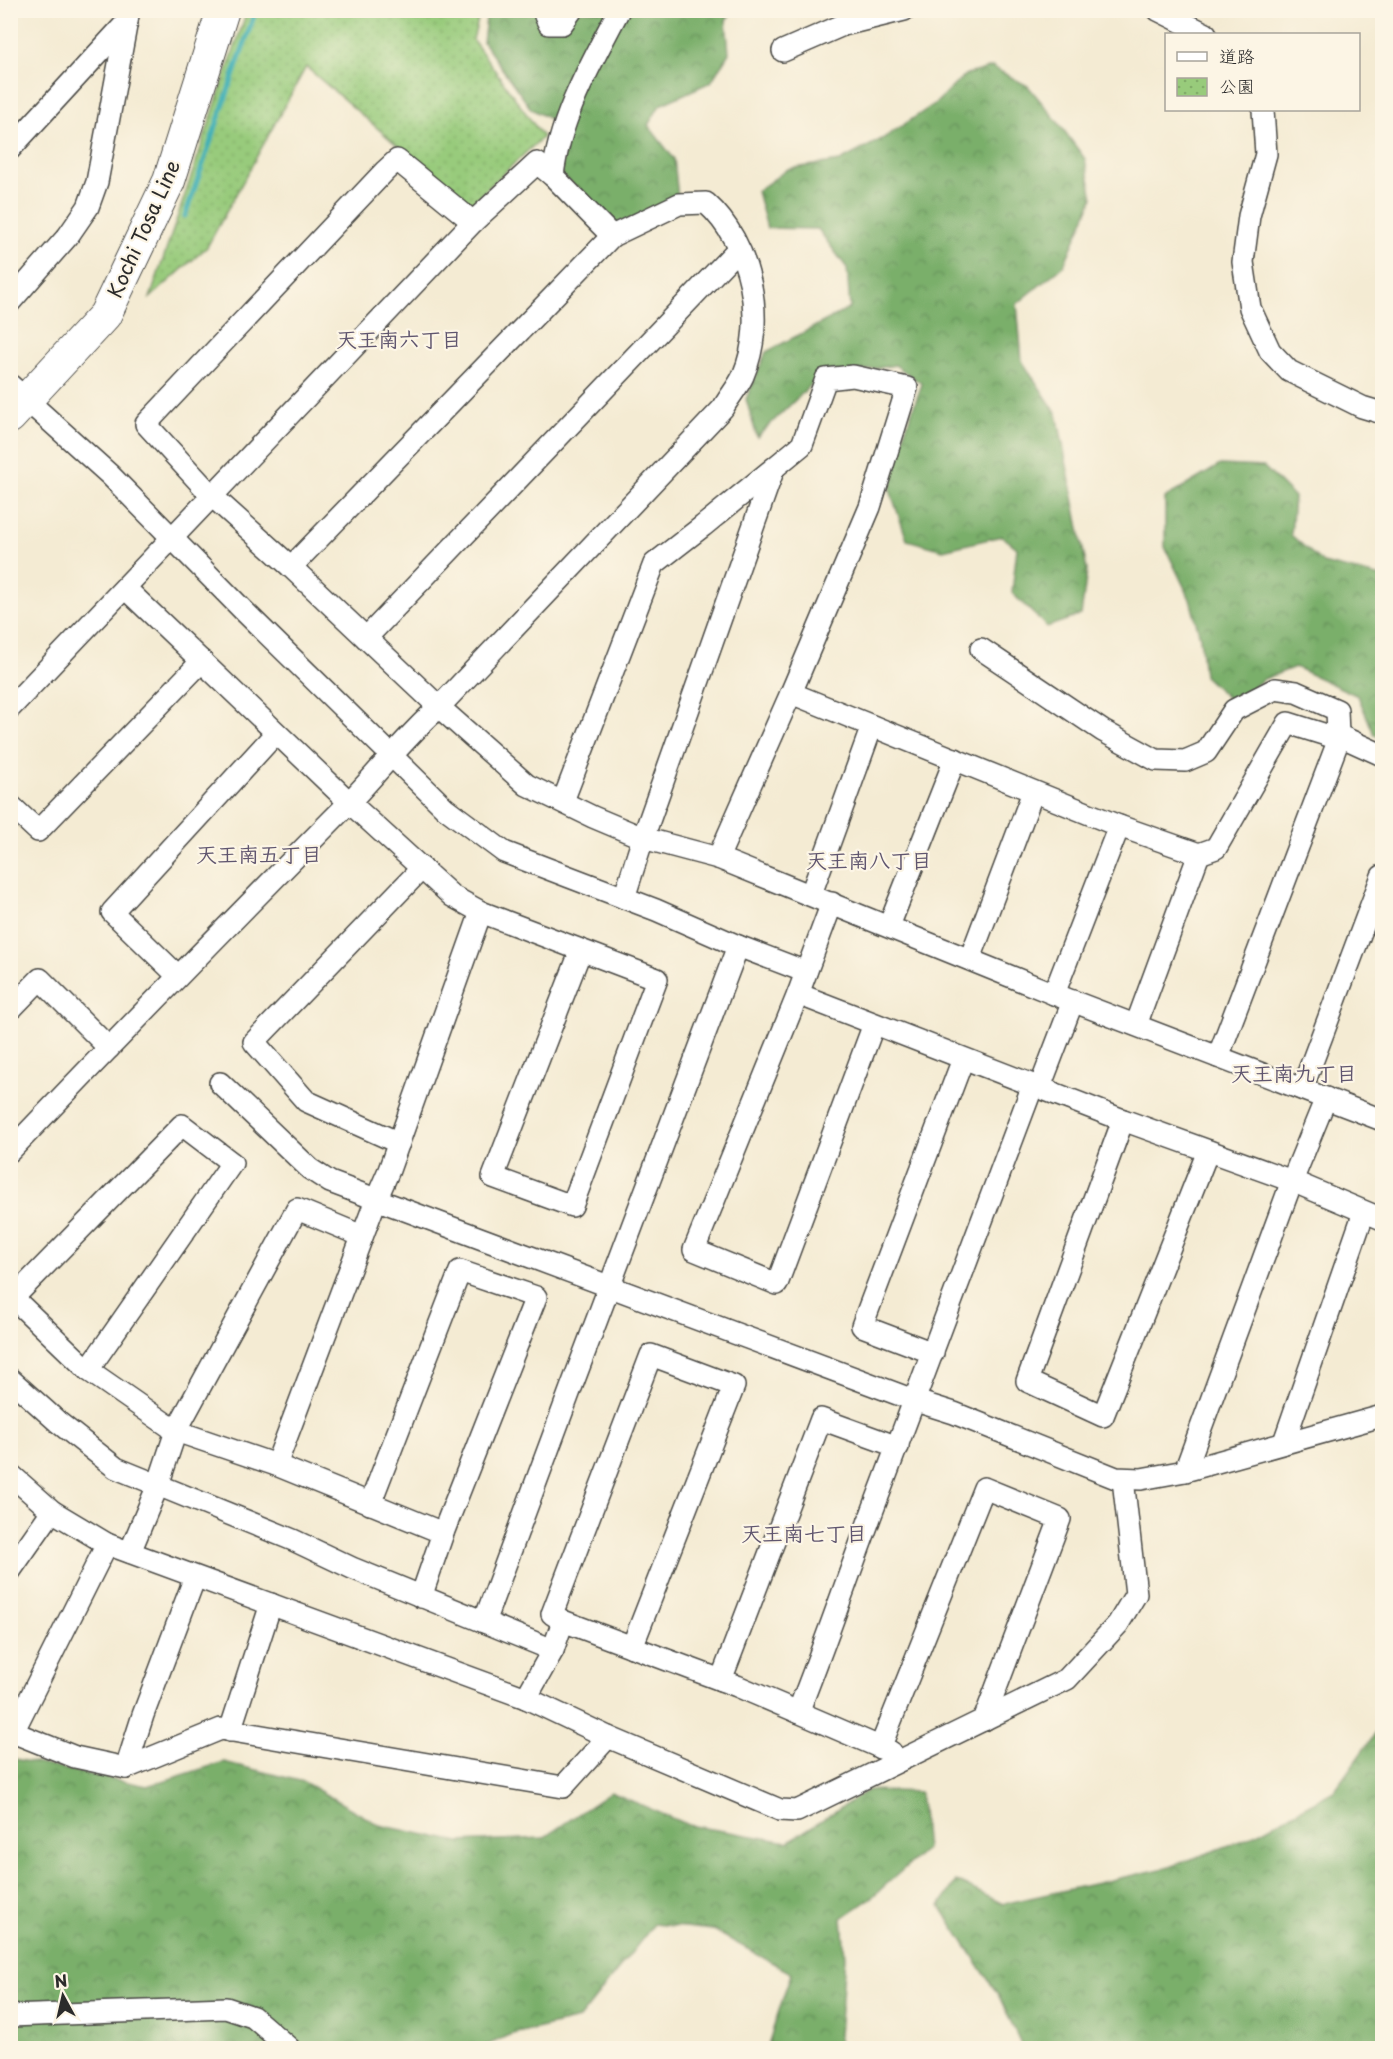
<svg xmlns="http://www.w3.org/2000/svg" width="1393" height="2059" font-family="'Playpen Sans','Klee One',sans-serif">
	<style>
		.forest { fill: url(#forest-crowns); stroke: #526d4b; stroke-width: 1.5 }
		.park { fill: url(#park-dots); stroke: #627b53; stroke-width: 1.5 }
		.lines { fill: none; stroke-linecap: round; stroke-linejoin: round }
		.stream { stroke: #3fb0b7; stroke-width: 5 }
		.minor-casing { stroke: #494844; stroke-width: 24 }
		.primary-casing { stroke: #494844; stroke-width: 34 }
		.minor { stroke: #fff; stroke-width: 21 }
		.primary { stroke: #fff; stroke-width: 32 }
		.labels { text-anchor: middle; stroke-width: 4.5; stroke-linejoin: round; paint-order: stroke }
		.street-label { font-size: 20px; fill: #2b2b2b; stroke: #fcf5e5 }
		.neighbourhood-label { font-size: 21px; font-weight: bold; fill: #60566f; stroke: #fcf5e5 }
	</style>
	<defs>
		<pattern id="forest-crowns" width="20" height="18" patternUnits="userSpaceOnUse" patternTransform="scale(1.5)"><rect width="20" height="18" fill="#7aaf6b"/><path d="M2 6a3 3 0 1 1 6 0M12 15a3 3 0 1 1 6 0" fill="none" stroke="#648f58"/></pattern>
		<pattern id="park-dots" width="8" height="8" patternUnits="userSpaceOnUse" patternTransform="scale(1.5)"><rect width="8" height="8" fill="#98cb7b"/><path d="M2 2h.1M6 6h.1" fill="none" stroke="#83ae6a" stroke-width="1.8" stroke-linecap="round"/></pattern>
	</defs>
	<rect width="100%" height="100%" fill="#fcf5e5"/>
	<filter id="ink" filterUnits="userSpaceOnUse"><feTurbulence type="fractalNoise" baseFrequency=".0167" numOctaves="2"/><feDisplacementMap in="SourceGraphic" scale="12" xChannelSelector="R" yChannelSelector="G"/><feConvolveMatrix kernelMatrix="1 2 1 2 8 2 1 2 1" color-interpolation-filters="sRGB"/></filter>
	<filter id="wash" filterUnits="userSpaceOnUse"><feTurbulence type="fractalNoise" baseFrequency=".008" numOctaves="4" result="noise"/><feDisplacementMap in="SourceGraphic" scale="24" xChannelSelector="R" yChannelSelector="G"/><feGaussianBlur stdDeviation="1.35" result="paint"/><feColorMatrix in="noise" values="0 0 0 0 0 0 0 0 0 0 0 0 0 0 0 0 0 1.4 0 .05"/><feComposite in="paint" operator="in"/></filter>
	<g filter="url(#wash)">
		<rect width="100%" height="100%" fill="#f4ebd3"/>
		<g class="forest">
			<path d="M487,11H734L726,20L729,53L711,82L660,105L648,125L674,159L678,198L633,219L613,224L561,174L563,156L550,119L531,109L483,42Z"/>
			<path d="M992,67L1028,86L1057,121L1085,159L1093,198L1064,265L1017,304L1022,361L1057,414L1087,570L1081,615L1047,627L1012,593L1017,548L1002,536L943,550L907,540L890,490L906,428L922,384L895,365L817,379L757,437L746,399L766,352L850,308L847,268L818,229L767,228L757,191L788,169L840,161L882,139L936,103L965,75Z"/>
			<path d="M1220,465L1264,467L1294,497L1291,535L1323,563L1382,577V739L1374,734L1358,696L1295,667L1264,679L1233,703L1204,676L1200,637L1190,599L1165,547V498Z"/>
			<path d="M1382,1724V2048H1023L999,1996L940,1906L956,1881L1003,1904L1170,1867L1246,1839L1334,1791Z"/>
			<path d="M10,1758L147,1786L224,1762L304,1782L379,1825L459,1842L543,1838L611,1792L688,1825L788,1842L868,1790L920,1792L926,1849L871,1898L842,1918L845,1957L838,2048H767L791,1973L713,1930L654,1924L579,2019L509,2035L481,2048H11Z"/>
		</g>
		<path class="park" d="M247,11H480L473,40L543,137L468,206L306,67L207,247L150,298Z"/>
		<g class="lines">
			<path class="stream" d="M185,216L256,10"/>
		</g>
	</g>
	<g filter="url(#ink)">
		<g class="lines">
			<g class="minor-casing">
				<g id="minor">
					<path d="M546,10L545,16L549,24H562L572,10"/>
					<path d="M1158,10L1206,34"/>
					<path d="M783,51L843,25L904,10"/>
					<path d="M1263,110L1266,154L1249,216L1243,262L1250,308L1270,351L1289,371L1362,407L1382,413"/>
					<path d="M10,149L127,22"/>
					<path d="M553,176C559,118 592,62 619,10"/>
					<path d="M612,236L553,176L537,163L473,222L397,160L385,171L146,424L212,496L291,567L439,707L527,785L593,817L643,838L718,858L1054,994L1382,1120"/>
					<path d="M10,302L68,236L88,207L97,182L129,10"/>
					<path d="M10,385L110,475L245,612L445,808L504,852L656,910L738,946L806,972"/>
					<path d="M125,588L350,803L452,896L481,912L657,979L572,1206L493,1177L581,950"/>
					<path d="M366,638L738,249"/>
					<path d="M981,649L1103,731L1156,760L1185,761L1206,752L1234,710L1275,689L1296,692L1337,710L1338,735"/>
					<path d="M10,708L473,222"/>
					<path d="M563,801L654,564L703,526L802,445L826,379L853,376L907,388L870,507L791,693L1119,826L1199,854L1216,848L1288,723L1339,739L1338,735L1382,755"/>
					<path d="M10,805L38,831L202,661"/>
					<path d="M718,858L791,693"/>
					<path d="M811,894L872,726"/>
					<path d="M624,898L643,838L774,468"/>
					<path d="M832,903L798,994L694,1250L777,1284L874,1024"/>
					<path d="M889,926L955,759"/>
					<path d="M970,959L1033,792"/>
					<path d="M178,976L112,912L276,733"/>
					<path d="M798,994L1123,1120L1292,1181L1382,1219"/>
					<path d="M1054,994L1119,826"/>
					<path d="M10,1010L40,979L109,1048"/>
					<path d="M1136,1025L1199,854"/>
					<path d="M1218,1057L1339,739"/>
					<path d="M220,1083L310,1169L330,1182L916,1401L954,1413L1116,1478L1141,1479L1185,1471L1382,1416"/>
					<path d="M1040,1087L1073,1001"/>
					<path d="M1302,1089L1382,876"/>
					<path d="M1123,1120L1027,1381L1103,1416L1208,1151"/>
					<path d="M399,1143L306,1101L254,1042L422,868"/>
					<path d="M10,1151C117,1039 224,929 333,819C370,783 400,742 439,707L723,408C729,397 738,387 743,376C767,320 751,243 706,203L679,204L612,236L291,567"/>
					<path d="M10,1295L88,1370L176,1431L276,1465L443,1533"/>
					<path d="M13,1298L182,1125L232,1163L88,1370"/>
					<path d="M933,1353L862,1326L963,1059"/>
					<path d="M10,1379L58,1422L116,1468L293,1540L352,1568L553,1650"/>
					<path d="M1284,1442L1364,1212"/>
					<path d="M276,1465L376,1200L389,1170L481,912"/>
					<path d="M1185,1471L1292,1181L1326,1098"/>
					<path d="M10,1474L52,1511L107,1544L526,1698L608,1737L780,1810L797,1811L1067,1679L1118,1624L1136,1594L1123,1479"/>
					<path d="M370,1504L460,1271L536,1297L443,1533L421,1597"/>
					<path d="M130,1552L158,1485L176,1431L297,1209L362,1236"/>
					<path d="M10,1571L52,1511"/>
					<path d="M563,1621L552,1614L651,1355L734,1386L632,1647"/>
					<path d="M484,1622C567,1396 653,1172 738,946"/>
					<path d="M721,1680L821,1419L898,1447"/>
					<path d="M526,1698L553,1650L563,1621L737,1686L798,1712C828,1637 853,1561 882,1486C933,1352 983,1218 1033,1085"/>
					<path d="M798,1712L891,1752"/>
					<path d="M10,1731L75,1757L126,1768L221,1729L563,1787L608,1737"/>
					<path d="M230,1731L271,1604"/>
					<path d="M13,1732L107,1544"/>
					<path d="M880,1748L984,1488L1060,1519L984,1720"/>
					<path d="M126,1768L143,1715L195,1577"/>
					<path d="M10,2016L226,2008L253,2017L289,2048"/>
				</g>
			</g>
			<g class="primary-casing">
				<path id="primary" d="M10,417L105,315L169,181L223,10"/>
			</g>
			<use href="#minor" class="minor"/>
			<use href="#primary" class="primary"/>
		</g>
	</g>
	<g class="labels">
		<g class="street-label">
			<text transform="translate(144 229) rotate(-66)" y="7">Kochi Tosa Line</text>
		</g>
		<g class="neighbourhood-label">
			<text x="399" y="347">天王南六丁目</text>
			<text x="259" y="862">天王南五丁目</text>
			<text x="869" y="868">天王南八丁目</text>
			<text x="1294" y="1081">天王南九丁目</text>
			<text x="804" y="1541">天王南七丁目</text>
		</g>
	</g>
	<rect width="1393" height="2059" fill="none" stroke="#fcf5e5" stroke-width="36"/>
	<rect x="1165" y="33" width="195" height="78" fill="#fcf5e5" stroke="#a8a49b" stroke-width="1.5"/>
	<rect x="1177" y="52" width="30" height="9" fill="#ffffff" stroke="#a8a49b" stroke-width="1.5"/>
	<text x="1219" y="63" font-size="18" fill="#2b2b2b">道路</text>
	<rect x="1177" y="78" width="30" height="18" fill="url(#park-dots)" stroke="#a8a49b" stroke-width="1.5"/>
	<text x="1219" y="93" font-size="18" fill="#2b2b2b">公園</text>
	<g transform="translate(63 1996) rotate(352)" stroke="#fcf5e5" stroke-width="4.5" paint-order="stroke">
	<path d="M0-4.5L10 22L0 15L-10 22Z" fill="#2b2b2b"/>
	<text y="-9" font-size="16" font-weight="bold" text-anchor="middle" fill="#2b2b2b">N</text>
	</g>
</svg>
